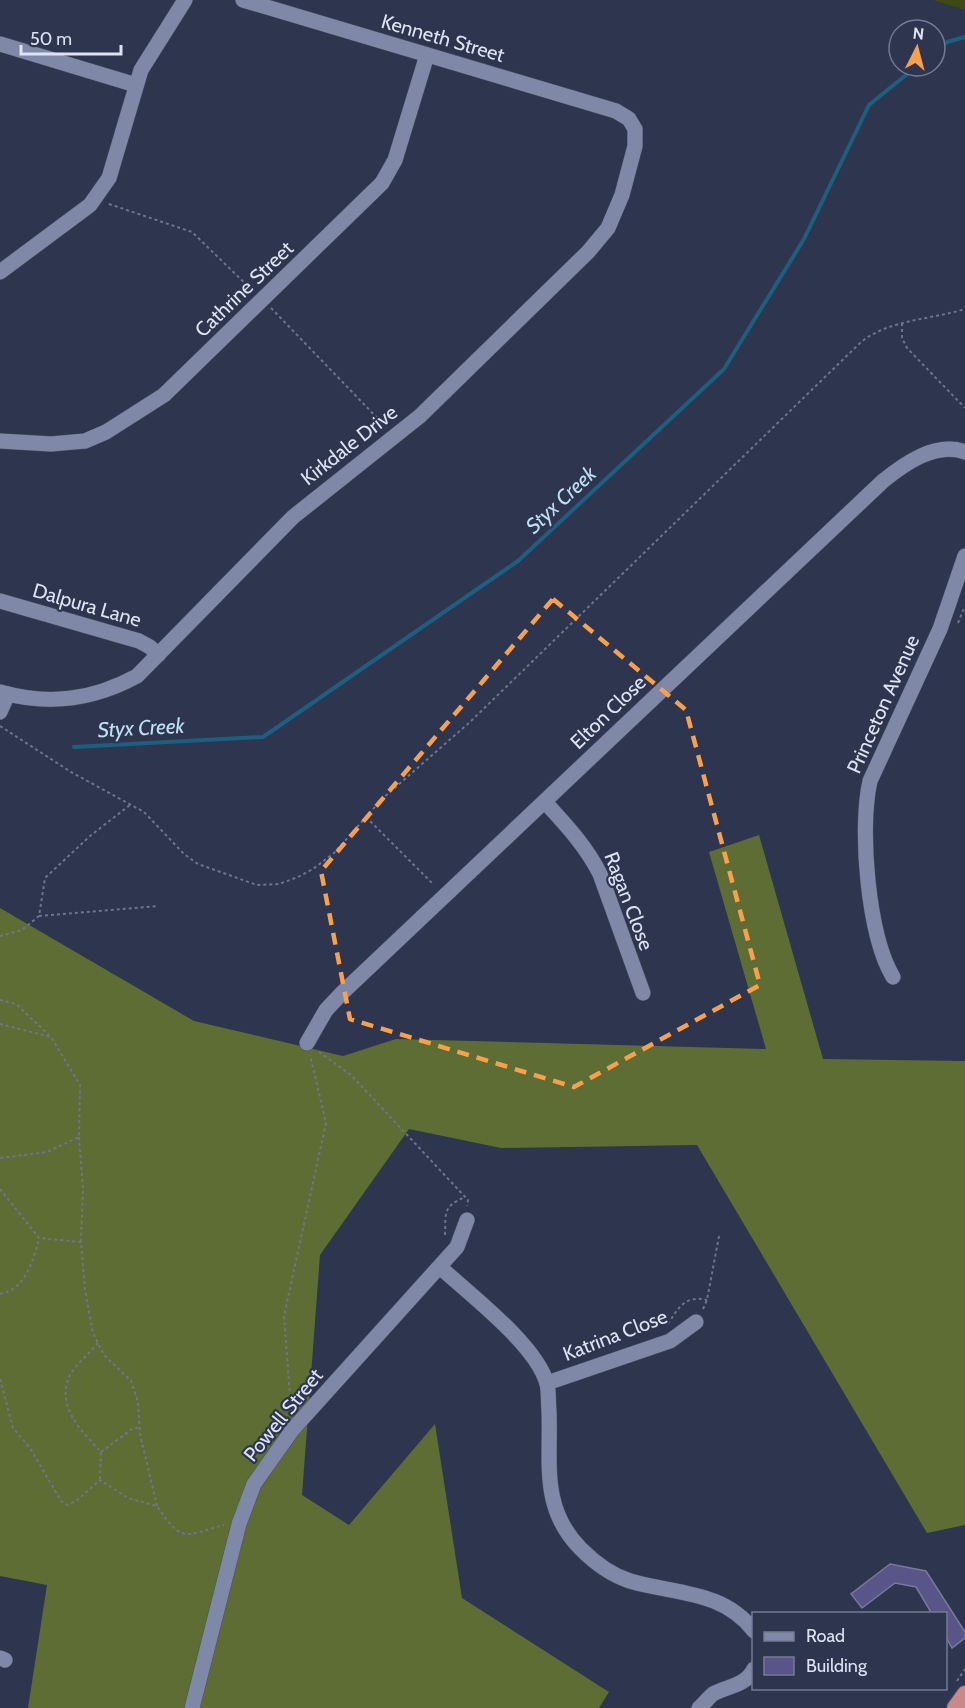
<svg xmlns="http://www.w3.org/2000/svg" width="965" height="1708" font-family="Cabin,sans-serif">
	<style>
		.green { fill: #3e4a11 }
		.forest { fill: #5e6d34 }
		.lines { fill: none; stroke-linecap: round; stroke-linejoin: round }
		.stream { stroke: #1c5f7f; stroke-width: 4 }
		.building { fill: #595589; stroke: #787897; stroke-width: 1.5 }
		.minor-casing { stroke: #4a5066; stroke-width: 16 }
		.trunk-casing { stroke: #4a5066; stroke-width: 18 }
		.path { stroke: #6e758b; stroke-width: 2; stroke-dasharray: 3 3; stroke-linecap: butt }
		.minor { stroke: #7f89a7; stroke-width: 15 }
		.trunk { stroke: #ca888b; stroke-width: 16 }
		.marked { fill: none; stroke: #f9a04d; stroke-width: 4.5; stroke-dasharray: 12 8; stroke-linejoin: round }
		.labels { text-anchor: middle; stroke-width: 4.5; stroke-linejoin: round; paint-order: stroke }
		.street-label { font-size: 20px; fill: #dee3f4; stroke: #2e354f }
		.water-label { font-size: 21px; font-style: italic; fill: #bee0f4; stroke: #2e354f }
	</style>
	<rect width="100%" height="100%" fill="#2e354f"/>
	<path class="green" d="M933,0H965V10Z"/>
	<path class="forest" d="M759,835L823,1059L965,1061V1525L927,1533L697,1145L501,1148L409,1129L320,1255L302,1495L349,1525L435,1424L462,1598L609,1692L599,1708H28L47,1585L0,1576V908L194,1021L343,1056L396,1039L766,1049L709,852Z"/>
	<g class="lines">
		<g class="stream">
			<path d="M935,52L947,42L965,37"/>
			<path d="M74,747L263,737L518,561L724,369L804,239L869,105L917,66"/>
		</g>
	</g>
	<path class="building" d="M890,1564L926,1571L965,1632V1638L952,1648L946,1637V1614H932L916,1587L895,1583L862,1608L851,1594Z"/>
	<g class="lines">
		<g class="minor-casing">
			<g id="minor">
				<path d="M0,44L136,85"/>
				<path d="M0,272L90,205L109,178L141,70L185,0"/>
				<path d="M0,441L51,444L85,441L106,432L164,395L382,183L395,160L427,55"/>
				<path d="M0,601L139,641L150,647L158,655"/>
				<path d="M0,692C49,706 93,700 137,676L293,517L420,416L588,252L608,228L622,195L635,146V129L629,119L616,111L243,0"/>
				<path d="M0,712L8,694"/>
				<path d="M545,802C566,825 586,846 600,874L643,993"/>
				<path d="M893,977C868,935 859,829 870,781L940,629L965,556"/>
				<path d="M307,1043L326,1010L343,992L883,481C904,464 936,441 965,452"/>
				<path d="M440,1267C469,1294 537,1345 547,1384C549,1392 548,1402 549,1411C551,1462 540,1508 581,1549C594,1562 611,1575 630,1581C674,1594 723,1590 754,1631"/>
				<path d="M547,1383L670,1341L696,1322"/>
				<path d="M0,1658L5,1660"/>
				<path d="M192,1708L239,1524L254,1484L293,1429L457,1247L467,1220"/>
				<path d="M699,1708C704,1704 708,1698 713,1694C727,1686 746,1686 754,1669"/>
			</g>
		</g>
		<g class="trunk-casing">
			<path id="trunk" d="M955,1708L965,1694"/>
		</g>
		<g class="path">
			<path d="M109,204L192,232L252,290"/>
			<path d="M271,308L384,425"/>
			<path d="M902,323V338L907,348L965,408"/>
			<path d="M958,623L965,606"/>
			<path d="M0,726L71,772L144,812L184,854L198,864L257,885L279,884L298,877L313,869L334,853L382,799L470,722L860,343C889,319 930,320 965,309"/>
			<path d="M366,817L434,885"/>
			<path d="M39,916L158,906"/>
			<path d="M0,936L22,930L39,916L45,878L90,836L130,805"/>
			<path d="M0,1000L16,1004L49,1035"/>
			<path d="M0,1024L51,1037L80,1085L79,1137L47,1152L0,1158"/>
			<path d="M319,1052L351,1075L468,1200L467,1206"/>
			<path d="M79,1137L83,1189L81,1242"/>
			<path d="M0,1189L39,1238L81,1242L85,1290L93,1333L104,1355L131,1381L138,1402L140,1434L157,1506"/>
			<path d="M445,1235C446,1213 442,1207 465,1197"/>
			<path d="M0,1294C25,1290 33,1261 39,1239"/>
			<path d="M703,1309L707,1300L719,1236"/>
			<path d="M668,1324C679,1307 685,1295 707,1300"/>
			<path d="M98,1343C90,1353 76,1364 70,1375C55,1407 82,1431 101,1452L100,1479"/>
			<path d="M0,1379L13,1428L30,1448L61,1501L67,1505L76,1501L100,1480L128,1498L157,1506C183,1545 185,1535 224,1525"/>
			<path d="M291,1409L284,1316L326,1123L310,1055"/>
			<path d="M101,1452L132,1429L140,1427"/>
			<path d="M957,1681L965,1669"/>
		</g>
		<use href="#minor" class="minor"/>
		<use href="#trunk" class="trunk"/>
	</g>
	<path class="marked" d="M553,599L686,710L760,985L574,1087L350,1019L321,871Z"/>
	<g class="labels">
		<g class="street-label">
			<text transform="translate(443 38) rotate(16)" y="7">Kenneth Street</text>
			<text transform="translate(244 289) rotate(-44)" y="7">Cathrine Street</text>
			<text transform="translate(349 445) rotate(-38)" y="7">Kirkdale Drive</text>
			<text transform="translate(87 605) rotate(16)" y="7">Dalpura Lane</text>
			<text transform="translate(883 704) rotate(-66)" y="7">Princeton Avenue</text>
			<text transform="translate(608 712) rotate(-44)" y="7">Elton Close</text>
			<text transform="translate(629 901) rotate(69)" y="7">Ragan Close</text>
			<text transform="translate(615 1335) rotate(-21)" y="7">Katrina Close</text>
			<text transform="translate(283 1415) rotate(-51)" y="7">Powell Street</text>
		</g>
		<g class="water-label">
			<text transform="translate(561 500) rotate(-43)" y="7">Styx Creek</text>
			<text transform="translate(141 728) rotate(-3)" y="7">Styx Creek</text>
		</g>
	</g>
	<rect x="752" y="1612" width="195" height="78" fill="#2e354f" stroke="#747b91" stroke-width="1.5"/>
	<rect x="764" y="1632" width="30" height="9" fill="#7f89a7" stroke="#747b91" stroke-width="1.5"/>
	<text x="806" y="1642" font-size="18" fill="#dee3f4">Road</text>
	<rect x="764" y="1657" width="30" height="18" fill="#595589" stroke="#747b91" stroke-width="1.5"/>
	<text x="806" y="1672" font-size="18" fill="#dee3f4">Building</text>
	<g transform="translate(917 48) rotate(6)"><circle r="28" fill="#2e354f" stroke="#747b91" stroke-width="1.5"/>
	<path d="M0-4.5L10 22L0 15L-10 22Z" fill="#f9a04d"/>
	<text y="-9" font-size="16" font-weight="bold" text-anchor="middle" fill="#dee3f4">N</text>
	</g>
	<path d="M21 45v9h100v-9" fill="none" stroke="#dee3f4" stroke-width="3"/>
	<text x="30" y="45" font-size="18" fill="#dee3f4" stroke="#2e354f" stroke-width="4.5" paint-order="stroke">50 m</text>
</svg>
